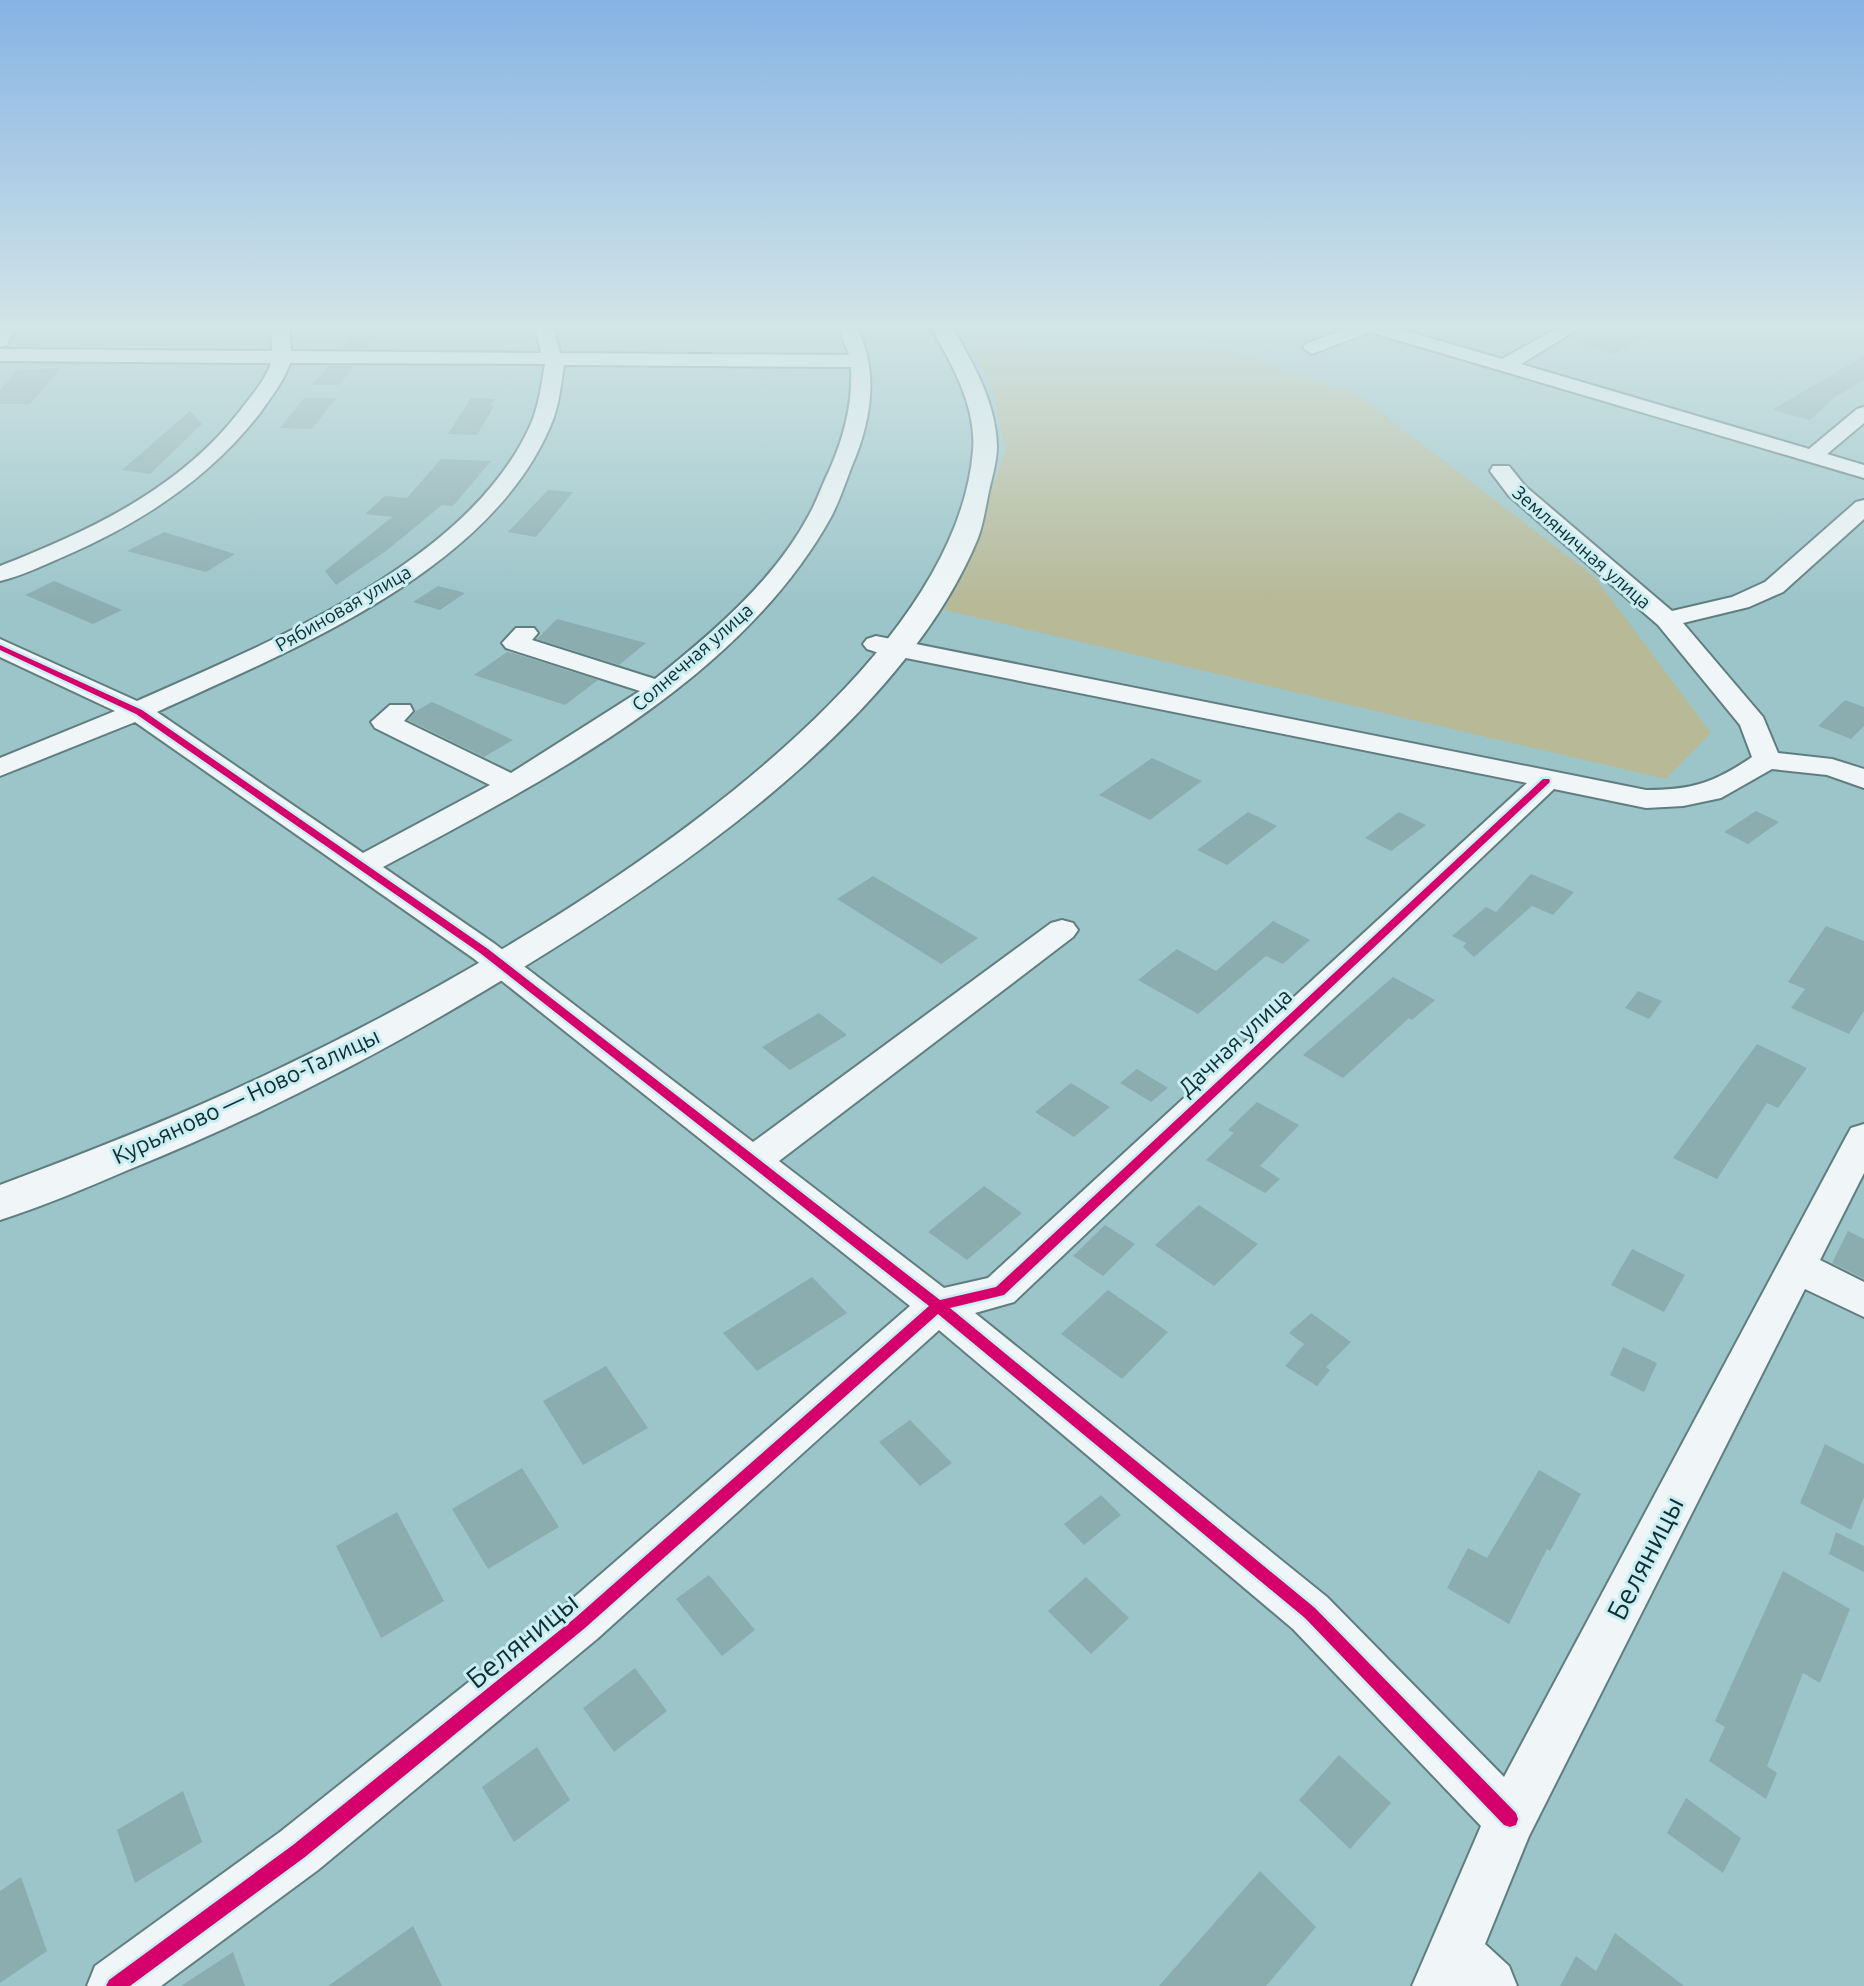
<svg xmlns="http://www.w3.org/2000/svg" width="1864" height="1986" font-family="Ubuntu,sans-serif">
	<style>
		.green { fill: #b7b997 }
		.building { fill: #8badb0 }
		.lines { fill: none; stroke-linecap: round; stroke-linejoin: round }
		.minor-casing { stroke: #607e80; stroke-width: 4 }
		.major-casing { stroke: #607e80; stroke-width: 4 }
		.minor { fill: #f0f6f7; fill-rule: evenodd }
		.major { fill: #f0f6f7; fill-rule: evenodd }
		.cycleway-casing { stroke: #caeef2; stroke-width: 5 }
		.cycleway { fill: #d6006c; fill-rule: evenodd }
		.labels { text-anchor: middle; stroke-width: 6; stroke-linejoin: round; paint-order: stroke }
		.far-street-label { font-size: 19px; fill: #0d2e32; stroke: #caeef2 }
		.street-label { font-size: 23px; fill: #0d2e32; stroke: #caeef2 }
		.near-street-label { font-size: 28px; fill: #0d2e32; stroke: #caeef2 }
	</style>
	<rect width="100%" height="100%" fill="#9cc5c9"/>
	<path class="green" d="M954,326H1157L1357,394L1594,576L1711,733L1666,779L945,610L1006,450L990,381Z"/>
	<g class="building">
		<path d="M361,326H385L367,349H342Z"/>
		<path d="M1611,326H1664L1614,354L1583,344Z"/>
		<path d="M1864,356V380L1835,397L1810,420L1772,410Z"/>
		<path d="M328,366H354L339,385H312Z"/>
		<path d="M61,368L30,404H0V390L17,370Z"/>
		<path d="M304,398H336L312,429L280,428Z"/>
		<path d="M471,398L495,399L490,406H494L477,435L448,434Z"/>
		<path d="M190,411L202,424L150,474L122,470Z"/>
		<path d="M441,459L491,461L453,506L442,505L386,551L336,585L325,571L392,517L365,514L385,496L407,498Z"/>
		<path d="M548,490L573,492L536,537L508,532Z"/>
		<path d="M164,532L235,554L206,572L127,551Z"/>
		<path d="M54,581L122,610L93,624L25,595Z"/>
		<path d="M438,586L465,593L440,610L413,602Z"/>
		<path d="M557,619L646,643L619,665L537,639Z"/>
		<path d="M507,652L513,653L598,680L565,705L474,675Z"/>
		<path d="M1845,700L1864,707V726L1851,739L1818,726Z"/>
		<path d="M432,702L439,705L513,740L484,757L408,720L416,711Z"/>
		<path d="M1152,758L1202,781L1150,820L1099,795Z"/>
		<path d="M1756,811L1779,822L1748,844L1724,832Z"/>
		<path d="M1248,812L1277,826L1227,865L1197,850Z"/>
		<path d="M1399,812L1426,825L1391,851L1365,838Z"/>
		<path d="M1531,874L1574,892L1553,915L1532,906L1474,957L1463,947L1466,943L1452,936L1486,907L1496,912Z"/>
		<path d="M873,876L978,938L941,964L837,899Z"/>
		<path d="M1273,921L1310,940L1283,964L1266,956L1198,1014L1138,980L1177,949L1216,971Z"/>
		<path d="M1826,926L1864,941V1011L1849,1034L1791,1008L1805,989L1788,982Z"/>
		<path d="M1393,977L1435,1000L1412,1020L1409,1018L1343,1078L1303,1055Z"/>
		<path d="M1638,991L1662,1001L1649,1019L1625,1008Z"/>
		<path d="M819,1013L847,1035L790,1070L762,1047Z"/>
		<path d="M1757,1044L1807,1068L1778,1108L1767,1103L1717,1179L1673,1158Z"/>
		<path d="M1137,1069L1168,1088L1151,1102L1120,1083Z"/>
		<path d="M1071,1083L1110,1107L1074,1137L1035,1112Z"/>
		<path d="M1257,1102L1299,1125L1260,1166L1280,1179L1265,1193L1206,1160L1234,1133L1228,1130Z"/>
		<path d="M984,1186L1022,1213L967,1260L928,1232Z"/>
		<path d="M1199,1205L1258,1244L1214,1286L1155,1245Z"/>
		<path d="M1105,1225L1135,1244L1103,1276L1073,1256Z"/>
		<path d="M1848,1231L1864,1239V1279L1832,1263Z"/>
		<path d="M1632,1249L1685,1275L1664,1312L1611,1285Z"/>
		<path d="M812,1277L847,1313L757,1371L723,1333Z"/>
		<path d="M1108,1290L1168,1332L1122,1379L1061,1334Z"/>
		<path d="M1311,1313L1351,1342L1326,1367L1330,1370L1317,1386L1285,1366L1304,1344L1289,1333Z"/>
		<path d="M1623,1347L1657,1363L1644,1392L1610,1375Z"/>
		<path d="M606,1366L648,1428L583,1465L543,1401Z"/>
		<path d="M910,1420L952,1463L920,1486L879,1442Z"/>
		<path d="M1825,1444L1864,1464V1497L1851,1530L1800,1503Z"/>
		<path d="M522,1468L559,1527L488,1569L452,1509Z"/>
		<path d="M1539,1470L1581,1494L1550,1551L1547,1549L1509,1624L1447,1588L1468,1548L1487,1558Z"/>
		<path d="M1101,1495L1121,1515L1084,1545L1064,1524Z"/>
		<path d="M397,1512L444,1601L381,1638L336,1546Z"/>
		<path d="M1836,1532L1864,1546V1572L1829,1554Z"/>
		<path d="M1783,1571L1850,1609L1820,1683L1803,1673L1767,1766L1777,1773L1766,1799L1709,1761L1725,1727L1715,1721Z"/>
		<path d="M709,1575L755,1630L722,1656L676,1599Z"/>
		<path d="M1086,1577L1129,1618L1091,1654L1048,1611Z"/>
		<path d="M635,1668L667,1711L614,1752L583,1708Z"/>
		<path d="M537,1747L570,1800L514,1842L482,1787Z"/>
		<path d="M1339,1755L1391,1803L1350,1849L1299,1800Z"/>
		<path d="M183,1791L202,1842L135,1883L117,1830Z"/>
		<path d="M1686,1798L1741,1838L1723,1873L1667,1833Z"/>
		<path d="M1260,1871L1316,1927L1266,1986H1159Z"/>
		<path d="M21,1877L47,1951L0,1983V1891Z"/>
		<path d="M413,1926L442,1986H328Z"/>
		<path d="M1615,1933L1684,1986H1560L1576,1956L1596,1971Z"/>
		<path d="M233,1952L245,1986H181Z"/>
	</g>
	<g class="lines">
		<g class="minor-casing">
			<g id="minor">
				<path d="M0,326H16L7,345L0,347Z"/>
				<path d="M271,326H289L291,351L541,353L535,326H553L560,353L849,355L838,326H856C880,372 871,422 851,468C845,484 839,502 831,517C739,683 543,781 383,867L495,944L753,1142L1051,923L1062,920L1073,923L1078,930L1073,937L779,1161L944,1288L988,1278L1527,783L876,652L867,649L863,644L867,639L876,636L1646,790C1692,790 1714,783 1752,757L1740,725L1658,625L1509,496L1490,471L1493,466H1509L1525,486L1672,611L1732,597L1765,582L1856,502L1864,500V519L1783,592L1749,607L1683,623L1763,717L1778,753L1832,759L1864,769V788L1827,775L1772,769L1721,798L1683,806L1646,808L1554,789L1014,1302L975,1313L1327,1597L1504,1777L1846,1137L1851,1128L1864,1124V1173L1820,1260L1864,1282V1317L1805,1289L1529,1836L1485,1944L1509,1966L1517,1986H1412L1481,1826L1293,1629L939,1330L597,1639L318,1870L161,1986H87L95,1966L280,1832L563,1607L910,1306L473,958L135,722L0,776V758L115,711L0,657V639L137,701C268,642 467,565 530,426C539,406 541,386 545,364L290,363C284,381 271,397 260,413C209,479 141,523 65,556C44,565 22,576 0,581V566C90,531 179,489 239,412C251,396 265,381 271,363L0,361V349L272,351ZM564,365L851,367C853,404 844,437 829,471C822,485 817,501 809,515C774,581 712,633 655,679L532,640L538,633L534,628H516L502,643L506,648L640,691L511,773L404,721L413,711L410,705H390L371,722L375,728L490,785L363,853L157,712C293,649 497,569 554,417C560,400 561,382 564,365Z"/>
				<path d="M1353,326H1389L1502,359L1561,326H1583L1521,364L1809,449L1857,409L1864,407V423L1827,454L1864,465V478L1370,332L1312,354L1303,348L1305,344Z"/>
			</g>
		</g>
		<g class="major-casing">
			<path id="major" d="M930,326H951C973,362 996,403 997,446C997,463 991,480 988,496C985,510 983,525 978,538C900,729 655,889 484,991C369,1060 252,1120 128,1170C86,1188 44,1206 0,1220V1185C94,1150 188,1113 278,1069C491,968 951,709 973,451C977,407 951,362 930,326Z"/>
		</g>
		<use href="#minor" class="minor"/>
		<use href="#major" class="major"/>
		<g class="cycleway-casing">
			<path id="cycleway" d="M0,645L142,710L488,949L940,1300L996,1287L1543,779H1549L1550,781L1549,783L1004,1295L950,1308L1315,1608L1516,1813L1518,1819L1516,1825L1510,1827L1504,1825L1305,1618L938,1314L585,1628L305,1857L130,1986H106L109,1980L293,1845L575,1618L929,1306L480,953L136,714L0,650Z"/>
		</g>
		<use href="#cycleway" class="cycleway"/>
	</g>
	<linearGradient id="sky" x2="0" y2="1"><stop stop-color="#86b3e4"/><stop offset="0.54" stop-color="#d2e5e7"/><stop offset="1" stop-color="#d2e5e7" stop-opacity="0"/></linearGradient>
	<rect width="1864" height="604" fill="url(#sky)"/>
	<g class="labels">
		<g class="far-street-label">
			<text transform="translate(1582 547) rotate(41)" y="7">Земляничная улица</text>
			<text transform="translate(343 608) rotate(-30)" y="7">Рябиновая улица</text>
			<text transform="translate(692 657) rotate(-41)" y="7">Солнечная улица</text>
		</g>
		<g class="street-label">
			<text transform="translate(1235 1042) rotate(-43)" y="8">Дачная улица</text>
			<text transform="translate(246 1096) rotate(-25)" y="8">Курьяново — Ново-Талицы</text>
		</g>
		<g class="near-street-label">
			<text transform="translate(1645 1558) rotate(-63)" y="10">Беляницы</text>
			<text transform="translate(522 1640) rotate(-39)" y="10">Беляницы</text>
		</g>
	</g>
</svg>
